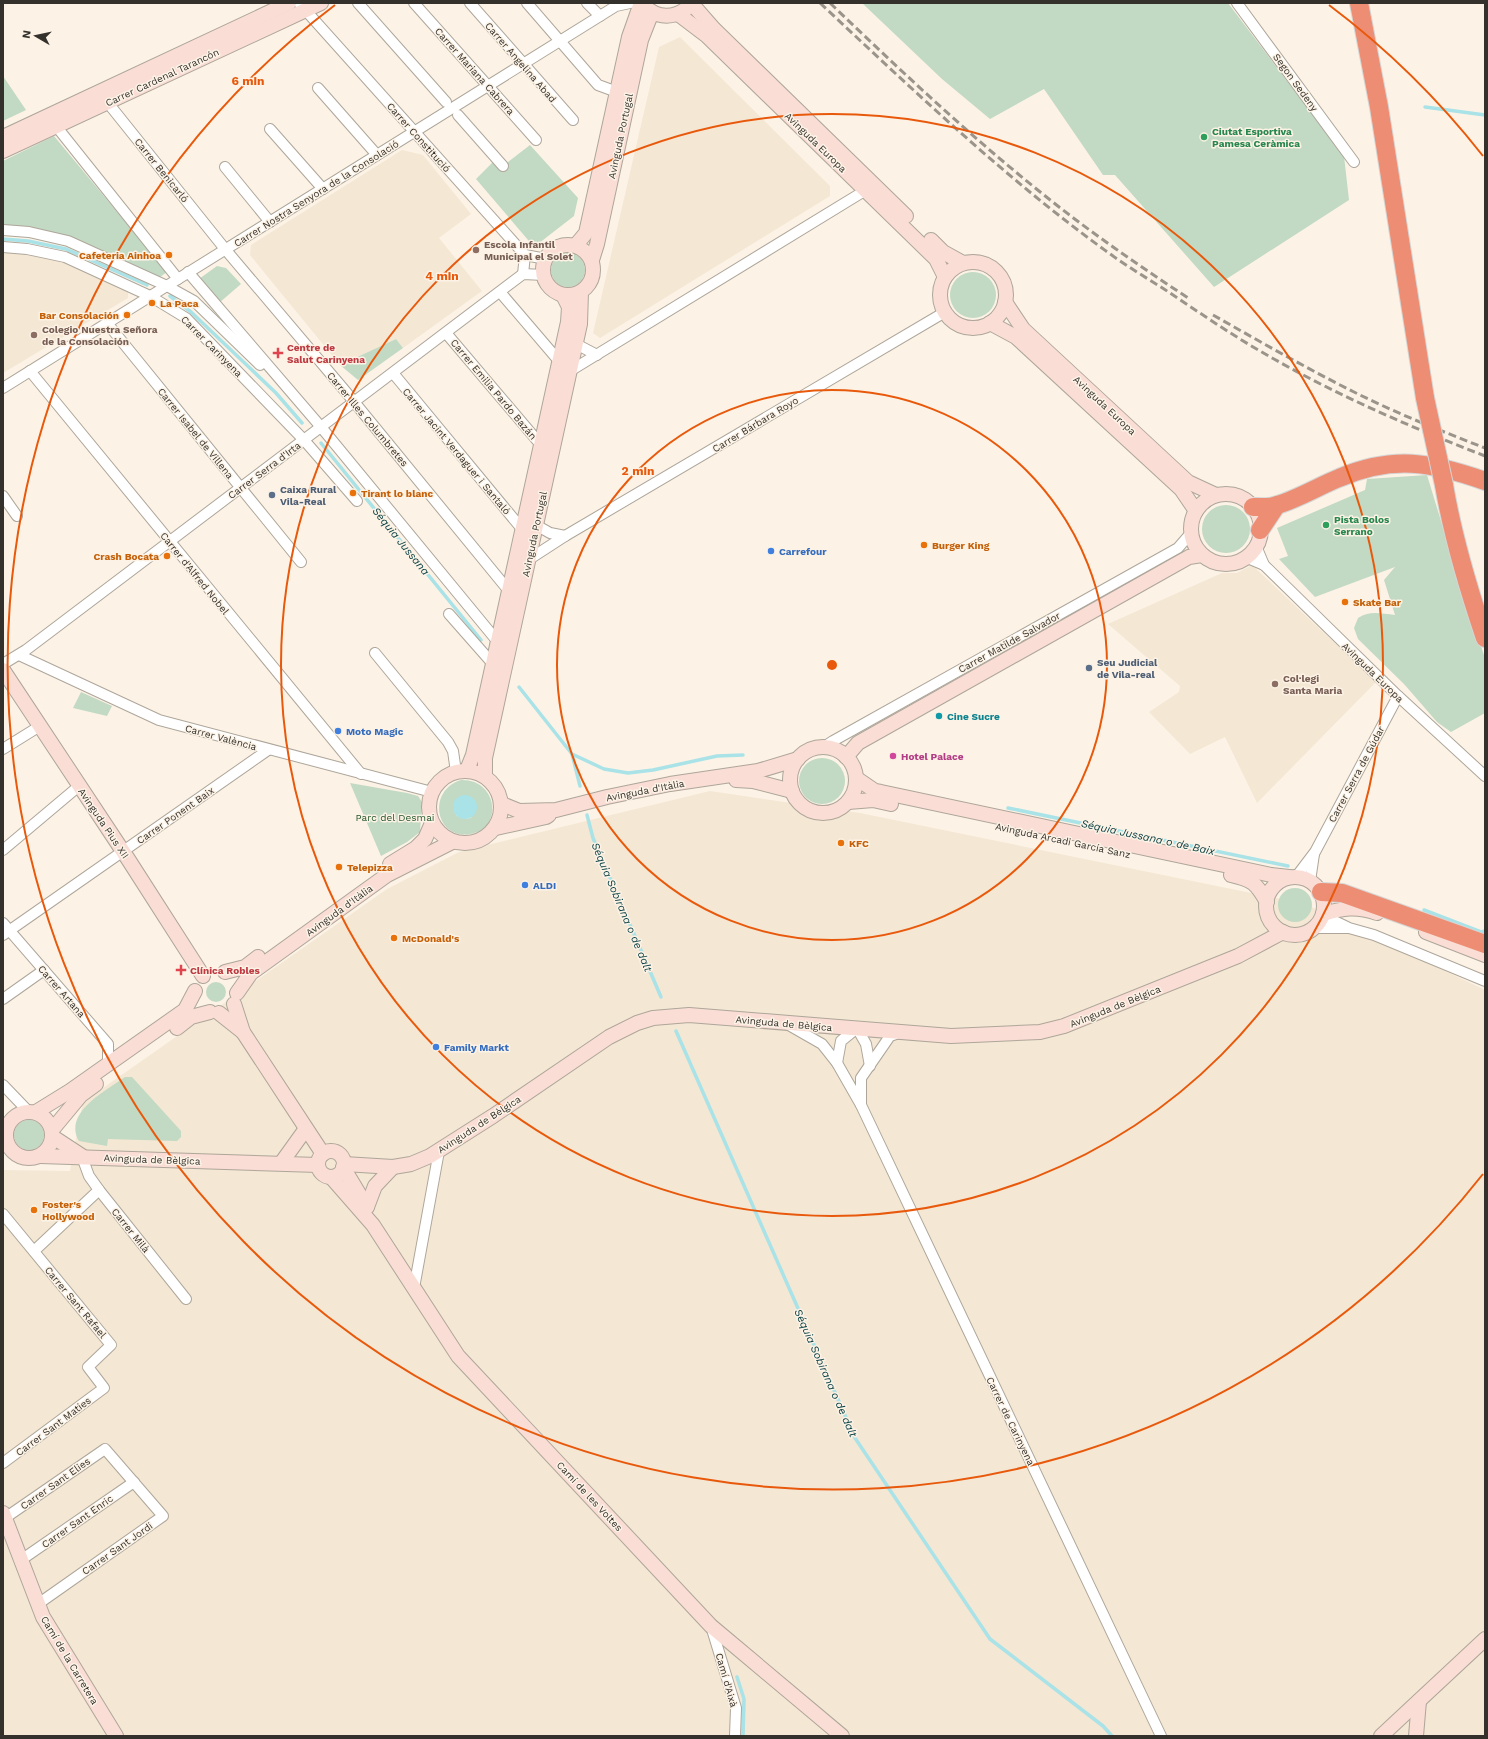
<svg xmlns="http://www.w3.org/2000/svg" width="1488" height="1739" font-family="'Work Sans',sans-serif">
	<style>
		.built { fill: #f4e7d4 }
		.green { fill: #c2d9c3; fill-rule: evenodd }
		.water { fill: #a9e2e7 }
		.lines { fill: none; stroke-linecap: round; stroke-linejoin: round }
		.stream { stroke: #a9e2e7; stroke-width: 3.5 }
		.street-casing { stroke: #aea69a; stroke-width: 12 }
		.secondary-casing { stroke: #aea69a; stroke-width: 16 }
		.highway-casing { stroke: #d6d6d5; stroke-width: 20 }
		.street { stroke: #fff; stroke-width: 10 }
		.secondary { stroke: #faddd5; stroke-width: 14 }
		.highway { stroke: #ed8d73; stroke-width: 18 }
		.rail { stroke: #9a948b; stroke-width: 3; stroke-dasharray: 8 4; stroke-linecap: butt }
		.highway-bridge-casing { stroke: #d6d6d5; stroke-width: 20; stroke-linecap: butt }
		.highway-bridge { stroke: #ed8d73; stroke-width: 18 }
		.ring { fill: none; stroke: #e8590c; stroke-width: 2 }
		.leisure-dot { fill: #2e9e5b; stroke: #fcf3e6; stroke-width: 1.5 }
		.education-dot { fill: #8d6e63; stroke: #fcf3e6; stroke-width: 1.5 }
		.food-dot { fill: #e8710a; stroke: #fcf3e6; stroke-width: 1.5 }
		.health-dot { fill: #e0444e; stroke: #fcf3e6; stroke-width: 1.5 }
		.service-dot { fill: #5c6f8a; stroke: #fcf3e6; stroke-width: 1.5 }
		.shop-dot { fill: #3f7fe0; stroke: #fcf3e6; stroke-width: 1.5 }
		.culture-dot { fill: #0f9aa8; stroke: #fcf3e6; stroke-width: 1.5 }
		.hotel-dot { fill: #d1479c; stroke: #fcf3e6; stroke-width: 1.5 }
		.labels { text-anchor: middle; stroke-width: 3; stroke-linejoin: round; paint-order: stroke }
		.street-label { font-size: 10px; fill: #34312c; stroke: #fcf3e6 }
		.leisure-label { font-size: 10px; font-weight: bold; fill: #27864d; stroke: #fcf3e6; text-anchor: start }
		.education-label { font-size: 10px; font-weight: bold; fill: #785e54; stroke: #fcf3e6; text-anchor: start }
		.food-label { font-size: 10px; font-weight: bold; fill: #c56008; stroke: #fcf3e6; text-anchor: start }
		.health-label { font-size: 10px; font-weight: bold; fill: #be3a42; stroke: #fcf3e6; text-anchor: start }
		.service-label { font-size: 10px; font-weight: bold; fill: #4e5e75; stroke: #fcf3e6; text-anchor: start }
		.shop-label { font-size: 10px; font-weight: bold; fill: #366cbe; stroke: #fcf3e6; text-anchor: start }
		.culture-label { font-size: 10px; font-weight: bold; fill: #0d838f; stroke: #fcf3e6; text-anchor: start }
		.hotel-label { font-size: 10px; font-weight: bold; fill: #b23c85; stroke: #fcf3e6; text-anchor: start }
		.park-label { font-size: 10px; fill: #23562b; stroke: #fcf3e6 }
		.water-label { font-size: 11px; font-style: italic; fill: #073e42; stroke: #fcf3e6 }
		.centre { fill: #e8590c; stroke: #fcf3e6; stroke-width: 2 }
		.ring-label { font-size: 12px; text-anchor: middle; font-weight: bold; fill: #e8590c; stroke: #fcf3e6; stroke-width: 3; stroke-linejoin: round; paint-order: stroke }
	</style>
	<rect width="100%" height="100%" fill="#fcf3e6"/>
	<g class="built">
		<path d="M680,37L830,186V196L600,338L593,333L659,47Z"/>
		<path d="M402,150L423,155L471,214L439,238L482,291L403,348L396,339L340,365L250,255L251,245Z"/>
		<path d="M3,251L64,260L128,291V298L3,373Z"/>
		<path d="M1252,565L1376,682L1257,803L1225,737L1190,754L1149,712L1179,692L1180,686L1108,624L1222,573H1237Z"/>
		<path d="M710,791L860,813L1305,904L1485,990V1736H3V1170L70,1171L83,1102L387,889L459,852Z"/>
	</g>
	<g class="green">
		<path d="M862,3H1228L1344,156L1349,200L1214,287L1115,175H1103L1044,89L990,119L942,79Z"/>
		<path d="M3,76L26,110L3,121Z"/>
		<path d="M54,136L167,272L160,277L94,248L3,226V161Z"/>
		<path d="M530,145L578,198L574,216L534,247L476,179L494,161L503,166Z"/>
		<circle cx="568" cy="270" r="17"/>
		<path d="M217,266L226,268L241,284L219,303L199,279Z"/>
		<circle cx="973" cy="295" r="23"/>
		<path d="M396,339L403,348L358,380L340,365Z"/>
		<path d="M1427,475L1465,600L1485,658V713L1451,732L1437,722L1404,684L1358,639L1354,628L1358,618C1371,610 1381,614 1395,615L1384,580L1395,567L1315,597L1279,559L1288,556L1277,528L1365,490L1367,479Z"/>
		<circle cx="1226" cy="529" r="24"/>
		<path d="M81,692L112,706L107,716L73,708Z"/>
		<circle cx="822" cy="781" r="23"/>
		<path d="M461,780C498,779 504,829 470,834C436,840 426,791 461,780ZM462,796L471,797C479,804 475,809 471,818L465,819L457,816C451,809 454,800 462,796Z"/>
		<path d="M350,783L407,793L418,796L422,802L420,832L407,842L381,856Z"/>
		<circle cx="1295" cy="905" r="17"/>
		<circle cx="216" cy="992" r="10"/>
		<path d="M125,1077H132L181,1131V1137L177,1141L108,1139L107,1146L79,1141C63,1112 106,1091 125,1077Z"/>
		<circle cx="29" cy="1135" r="15"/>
	</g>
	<circle class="water" cx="465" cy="807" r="12"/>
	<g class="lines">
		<g class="stream">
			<path d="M1425,107L1485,115"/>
			<path d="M3,239L28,241L66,249L147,285"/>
			<path d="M170,296L191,312L276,393L302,423"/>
			<path d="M321,443L481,640"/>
			<path d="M519,687L572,754L580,786"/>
			<path d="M572,754L604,769L628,773L653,770L717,756L743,755"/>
			<path d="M1008,808L1288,866"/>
			<path d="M587,815L593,838L661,997"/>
			<path d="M1424,910L1481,932L1485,931"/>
			<path d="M676,1031L855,1438L990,1639L1103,1726L1112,1736"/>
			<path d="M737,1677L744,1699L743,1736"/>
		</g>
		<g class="street-casing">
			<g id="street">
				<path d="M299,3L525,255L546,259"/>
				<path d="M358,3L446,102"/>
				<path d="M414,3L536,140"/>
				<path d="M470,3L573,120"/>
				<path d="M527,3L598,85L617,92"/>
				<path d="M587,3L600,16"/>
				<path d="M1237,3L1354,162"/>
				<path d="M318,88L377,155"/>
				<path d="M104,98L225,249L346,392L509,591"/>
				<path d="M458,115L503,166"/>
				<path d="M56,126L178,279"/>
				<path d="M270,129L323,189"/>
				<path d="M225,167L270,222"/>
				<path d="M3,230L29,232L68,241L167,286L194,301L260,365"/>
				<path d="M3,247L27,249L65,257L150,296L186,318L304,440L357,501"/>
				<path d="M188,272L321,427L498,642"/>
				<path d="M523,274L525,255"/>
				<path d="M500,292L559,361"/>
				<path d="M107,323L301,562"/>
				<path d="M446,333L541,445"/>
				<path d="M576,344L597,355"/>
				<path d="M30,371L361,774"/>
				<path d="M570,371L866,190"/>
				<path d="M393,373L522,529"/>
				<path d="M3,388L616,6L630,3"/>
				<path d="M3,496L17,516"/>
				<path d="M536,525L550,533L565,536"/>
				<path d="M1256,546L1264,565"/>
				<path d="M1245,557L1264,565L1398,696L1485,776"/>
				<path d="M528,560L565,536L945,312"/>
				<path d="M449,614L493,664"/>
				<path d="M375,653L448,742L453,751L456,772"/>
				<path d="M19,655L159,720L432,792"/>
				<path d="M3,664L26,650L523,274L544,275"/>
				<path d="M824,747L833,741L1178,548L1191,533"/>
				<path d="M3,749L40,726"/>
				<path d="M3,850L79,786"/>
				<path d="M1296,877L1315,852L1398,696"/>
				<path d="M1310,881L1314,854"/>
				<path d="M1322,915L1349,928L1374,935L1485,981"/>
				<path d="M3,923L108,1044V1064"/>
				<path d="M1313,928H1347"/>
				<path d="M3,935L268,750"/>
				<path d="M3,999L44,970"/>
				<path d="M787,1024L822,1044L837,1063L861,1105L1161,1736"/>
				<path d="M837,1063L841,1041L857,1028L866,1044L870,1066"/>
				<path d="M3,1085L28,1111"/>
				<path d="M861,1105V1078L890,1036L899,1033"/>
				<path d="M82,1157L89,1176L99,1190L186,1299"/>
				<path d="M3,1214L111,1345L88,1367L104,1388L3,1463"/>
				<path d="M34,1251L99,1190"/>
				<path d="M414,1288L439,1151"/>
				<path d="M5,1518L105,1449L163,1516L38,1604"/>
				<path d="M21,1560L134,1482"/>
				<path d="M711,1626L736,1708L735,1736"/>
			</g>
		</g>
		<g class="secondary-casing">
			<g id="secondary">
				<path d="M692,4L714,29L906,216"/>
				<path d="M678,14L707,36L936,259L945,277"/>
				<path d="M3,137L289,3"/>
				<path d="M3,151L321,3"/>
				<path d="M931,240L943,252L963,263"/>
				<circle cx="568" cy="270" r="25"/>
				<path d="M576,245L586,233L629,37L641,3C654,17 670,20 686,9"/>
				<path d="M592,260L597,244L641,40L652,12"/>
				<circle cx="973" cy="295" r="33"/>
				<path d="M1005,302L1023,329L1188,482L1216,495"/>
				<path d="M990,323L1016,337L1181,489L1196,511"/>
				<circle cx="1226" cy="529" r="35"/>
				<path d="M3,670L128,859L203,976"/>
				<circle cx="823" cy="780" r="33"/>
				<path d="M846,757L858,743L1189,557L1202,555"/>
				<path d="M467,770L473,755L568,322L569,307L563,295"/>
				<circle cx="465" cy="807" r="36"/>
				<path d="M485,776V758L580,324L581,292"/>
				<path d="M856,778L875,791L881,792L1271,875L1289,877"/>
				<path d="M736,780L753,781L792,791"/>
				<path d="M848,802L873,800L891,804"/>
				<path d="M502,804L519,811L556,810L607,797L670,784L758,771L798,759"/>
				<path d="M496,828L546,817L549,815"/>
				<path d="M390,864L416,848L425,839L432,823"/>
				<path d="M1231,875C1253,880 1256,883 1267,902"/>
				<circle cx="1295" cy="906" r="29"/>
				<path d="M1323,914C1343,908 1356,906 1377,913"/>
				<path d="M1426,932L1485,955"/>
				<path d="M225,972L245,967L258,957"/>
				<path d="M237,993L251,973L387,875L452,842"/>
				<path d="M234,1004L243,1032L323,1154"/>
				<path d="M219,1013L243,1032"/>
				<path d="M177,1028L191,1017L210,1012"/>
				<circle cx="29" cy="1135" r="23"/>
				<path d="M36,1112L70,1091L185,1010L195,991"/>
				<path d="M52,1130L81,1095L96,1084"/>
				<path d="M53,1137L82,1156"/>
				<circle cx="331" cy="1164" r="13"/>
				<path d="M40,1156L318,1165"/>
				<path d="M282,1162L305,1130"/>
				<path d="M344,1164L393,1167L411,1164L430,1156L493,1116L609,1037L637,1023L653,1018L689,1015L951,1036L1040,1032L1064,1026L1238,956L1283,932"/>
				<path d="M343,1167L367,1207"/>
				<path d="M331,1177L373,1225L458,1356L711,1626L842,1736"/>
				<path d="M367,1207L375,1186L393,1167"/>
				<path d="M3,1513L43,1617L116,1736"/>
				<path d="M1381,1736L1485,1639"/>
				<path d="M1416,1736L1419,1701"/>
			</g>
		</g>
		<g class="highway-casing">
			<g id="highway">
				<path d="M1359,3L1379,107L1425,398"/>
				<path d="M1444,485C1453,538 1468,588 1485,638"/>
				<path d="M1253,507C1260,507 1270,508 1277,505C1298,499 1319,486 1339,478C1393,455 1431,462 1485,481"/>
				<path d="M1260,530L1276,506"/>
				<path d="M1321,892L1342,893L1485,944"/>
			</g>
		</g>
		<use href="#street" class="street"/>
		<use href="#secondary" class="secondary"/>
		<use href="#highway" class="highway"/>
		<g class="rail">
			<path d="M820,3C912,89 1004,177 1106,251C1125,265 1145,277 1164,289C1200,313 1236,338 1274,359C1341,397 1413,428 1485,456"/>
			<path d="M830,3C901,71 972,138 1049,199C1094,235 1140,266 1188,298"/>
			<path d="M1213,315C1259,341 1306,368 1354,392C1396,413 1441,431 1485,448"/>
		</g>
		<g class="highway-bridge-casing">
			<path id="highway-bridge" d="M1425,398L1444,485"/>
		</g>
		<use href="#highway-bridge" class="highway-bridge"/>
	</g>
	<g class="ring">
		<circle cx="832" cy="665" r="275"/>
		<circle cx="832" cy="665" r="551"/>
		<path d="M1483 1174A826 826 0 1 1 335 5M1329 5A826 826 0 0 1 1483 156"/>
	</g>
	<g class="leisure-dot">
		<circle cx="1204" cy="137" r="4"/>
		<circle cx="1326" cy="525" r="4"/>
	</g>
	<g class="education-dot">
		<circle cx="476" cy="250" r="4"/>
		<circle cx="34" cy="335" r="4"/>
		<circle cx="1275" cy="684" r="4"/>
	</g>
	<g class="food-dot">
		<circle cx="169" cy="255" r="4"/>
		<circle cx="152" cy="303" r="4"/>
		<circle cx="127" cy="315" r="4"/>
		<circle cx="353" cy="493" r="4"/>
		<circle cx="924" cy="545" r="4"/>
		<circle cx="167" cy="556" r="4"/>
		<circle cx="1345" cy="602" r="4"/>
		<circle cx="841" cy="843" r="4"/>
		<circle cx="339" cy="867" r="4"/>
		<circle cx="394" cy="938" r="4"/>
		<circle cx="34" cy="1210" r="4"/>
	</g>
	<g class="health-dot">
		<path d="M276 347h4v4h4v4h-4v4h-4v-4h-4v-4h4z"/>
		<path d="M179 964h4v4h4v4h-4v4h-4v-4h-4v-4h4z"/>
	</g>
	<g class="service-dot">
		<circle cx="272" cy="495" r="4"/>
		<circle cx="1089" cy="668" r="4"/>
	</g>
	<g class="shop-dot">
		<circle cx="771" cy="551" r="4"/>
		<circle cx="338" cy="731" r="4"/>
		<circle cx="525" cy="885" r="4"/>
		<circle cx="436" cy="1047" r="4"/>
	</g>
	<circle class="culture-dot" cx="939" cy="716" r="4"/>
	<circle class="hotel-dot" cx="893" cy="756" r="4"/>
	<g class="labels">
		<g class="street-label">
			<text transform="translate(521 62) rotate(49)" y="4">Carrer Angelina Abad</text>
			<text transform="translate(475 71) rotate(48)" y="4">Carrer Mariana Cabrera</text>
			<text transform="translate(162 77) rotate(-25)" y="4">Carrer Cardenal Tarancón</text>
			<text transform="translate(1296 82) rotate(54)" y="4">Segon Sedeny</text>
			<text transform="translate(620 136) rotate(-78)" y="4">Avinguda Portugal</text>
			<text transform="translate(419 137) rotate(48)" y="4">Carrer Constitució</text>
			<text transform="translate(816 142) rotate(44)" y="4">Avinguda Europa</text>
			<text transform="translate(162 170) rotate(51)" y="4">Carrer Benicarló</text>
			<text transform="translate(316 193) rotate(-32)" y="4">Carrer Nostra Senyora de la Consolació</text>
			<text transform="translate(212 346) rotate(45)" y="4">Carrer Carinyena</text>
			<text transform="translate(494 389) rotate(50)" y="4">Carrer Emilia Pardo Bazán</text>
			<text transform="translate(1105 405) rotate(43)" y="4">Avinguda Europa</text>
			<text transform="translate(368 419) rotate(50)" y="4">Carrer Illes Columbretes</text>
			<text transform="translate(755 424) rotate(-31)" y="4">Carrer Bárbara Royo</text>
			<text transform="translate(196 433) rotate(51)" y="4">Carrer Isabel de Villena</text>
			<text transform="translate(457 451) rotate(50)" y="4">Carrer Jacint Verdaguer i Santaló</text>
			<text transform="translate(264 470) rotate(-37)" y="4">Carrer Serra d'Irta</text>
			<text transform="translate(534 534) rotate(-78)" y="4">Avinguda Portugal</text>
			<text transform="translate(195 573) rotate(51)" y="4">Carrer d'Alfred Nobel</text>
			<text transform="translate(1009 642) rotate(-29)" y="4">Carrer Matilde Salvador</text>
			<text transform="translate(1373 672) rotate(44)" y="4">Avinguda Europa</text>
			<text transform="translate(221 737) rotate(15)" y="4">Carrer València</text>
			<text transform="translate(1356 774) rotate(-62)" y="4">Carrer Serra de Gúdar</text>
			<text transform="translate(645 790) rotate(-11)" y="4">Avinguda d'Itàlia</text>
			<text transform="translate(175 815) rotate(-35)" y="4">Carrer Ponent Baix</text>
			<text transform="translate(104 823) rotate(56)" y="4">Avinguda Pius XII</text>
			<text transform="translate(1063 840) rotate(12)" y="4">Avinguda Arcadi García Sanz</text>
			<text transform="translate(339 910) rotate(-36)" y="4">Avinguda d'Itàlia</text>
			<text transform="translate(62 991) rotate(49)" y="4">Carrer Artana</text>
			<text transform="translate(1115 1006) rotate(-22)" y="4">Avinguda de Bèlgica</text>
			<text transform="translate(784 1023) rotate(5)" y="4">Avinguda de Bèlgica</text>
			<text transform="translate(479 1124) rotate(-33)" y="4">Avinguda de Bèlgica</text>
			<text transform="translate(152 1159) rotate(2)" y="4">Avinguda de Bèlgica</text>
			<text transform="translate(131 1230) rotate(51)" y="4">Carrer Milà</text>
			<text transform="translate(76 1302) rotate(50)" y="4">Carrer Sant Rafael</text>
			<text transform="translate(1011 1421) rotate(64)" y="4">Carrer de Carinyena</text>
			<text transform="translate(53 1426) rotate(-37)" y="4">Carrer Sant Maties</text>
			<text transform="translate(55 1483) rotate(-35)" y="4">Carrer Sant Elies</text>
			<text transform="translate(590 1496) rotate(47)" y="4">Camí de les Voltes</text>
			<text transform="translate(77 1521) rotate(-35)" y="4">Carrer Sant Enric</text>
			<text transform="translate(117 1548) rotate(-35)" y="4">Carrer Sant Jordi</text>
			<text transform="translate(70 1660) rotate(59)" y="4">Camí de la Carretera</text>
			<text transform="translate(727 1680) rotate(74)" y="4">Camí d'Aixà</text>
		</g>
		<g class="leisure-label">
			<text x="1212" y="135">Ciutat Esportiva<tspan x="1212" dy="12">Pamesa Ceràmica</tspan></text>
			<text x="1334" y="523">Pista Bolos<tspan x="1334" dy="12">Serrano</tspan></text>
		</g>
		<g class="education-label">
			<text x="484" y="248">Escola Infantil<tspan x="484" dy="12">Municipal el Solet</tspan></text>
			<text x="42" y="333">Colegio Nuestra Señora<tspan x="42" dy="12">de la Consolación</tspan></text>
			<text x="1283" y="682">Col·legi<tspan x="1283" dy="12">Santa Maria</tspan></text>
		</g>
		<g class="food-label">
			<text x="161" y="259" text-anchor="end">Cafeteria Ainhoa</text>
			<text x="160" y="307">La Paca</text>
			<text x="119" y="319" text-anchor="end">Bar Consolación</text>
			<text x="361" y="497">Tirant lo blanc</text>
			<text x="932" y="549">Burger King</text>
			<text x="159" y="560" text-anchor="end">Crash Bocata</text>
			<text x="1353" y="606">Skate Bar</text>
			<text x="849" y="847">KFC</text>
			<text x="347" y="871">Telepizza</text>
			<text x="402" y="942">McDonald's</text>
			<text x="42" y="1208">Foster's<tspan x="42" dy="12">Hollywood</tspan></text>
		</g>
		<g class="health-label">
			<text x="287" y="351">Centre de<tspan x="287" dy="12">Salut Carinyena</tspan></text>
			<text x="190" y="974">Clínica Robles</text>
		</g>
		<g class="service-label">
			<text x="280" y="493">Caixa Rural<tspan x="280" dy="12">Vila-Real</tspan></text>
			<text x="1097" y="666">Seu Judicial<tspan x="1097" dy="12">de Vila-real</tspan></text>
		</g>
		<g class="shop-label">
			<text x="779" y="555">Carrefour</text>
			<text x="346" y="735">Moto Magic</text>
			<text x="533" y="889">ALDI</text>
			<text x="444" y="1051">Family Markt</text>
		</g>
		<g class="culture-label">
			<text x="947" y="720">Cine Sucre</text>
		</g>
		<g class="hotel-label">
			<text x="901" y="760">Hotel Palace</text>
		</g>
		<g class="park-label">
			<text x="395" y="821">Parc del Desmai</text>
		</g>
		<g class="water-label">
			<text transform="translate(401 541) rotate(51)" y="4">Séquia Jussana</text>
			<text transform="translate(1148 837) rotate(12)" y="4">Séquia Jussana o de Baix</text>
			<text transform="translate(622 907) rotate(67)" y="4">Séquia Sobirana o de dalt</text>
			<text transform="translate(826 1373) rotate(66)" y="4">Séquia Sobirana o de dalt</text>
		</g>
	</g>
	<circle cx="832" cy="665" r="6" class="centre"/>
	<g class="ring-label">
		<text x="248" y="85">6 min</text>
		<text x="442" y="280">4 min</text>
		<text x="638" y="475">2 min</text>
	</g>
	<rect width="1488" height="1739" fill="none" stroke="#34312c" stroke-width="8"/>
	<g transform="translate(36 36) rotate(279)" stroke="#fcf3e6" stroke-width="3" paint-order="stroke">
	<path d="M0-3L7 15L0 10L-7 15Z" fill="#34312c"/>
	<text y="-6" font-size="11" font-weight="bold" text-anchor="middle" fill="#34312c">N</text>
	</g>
</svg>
